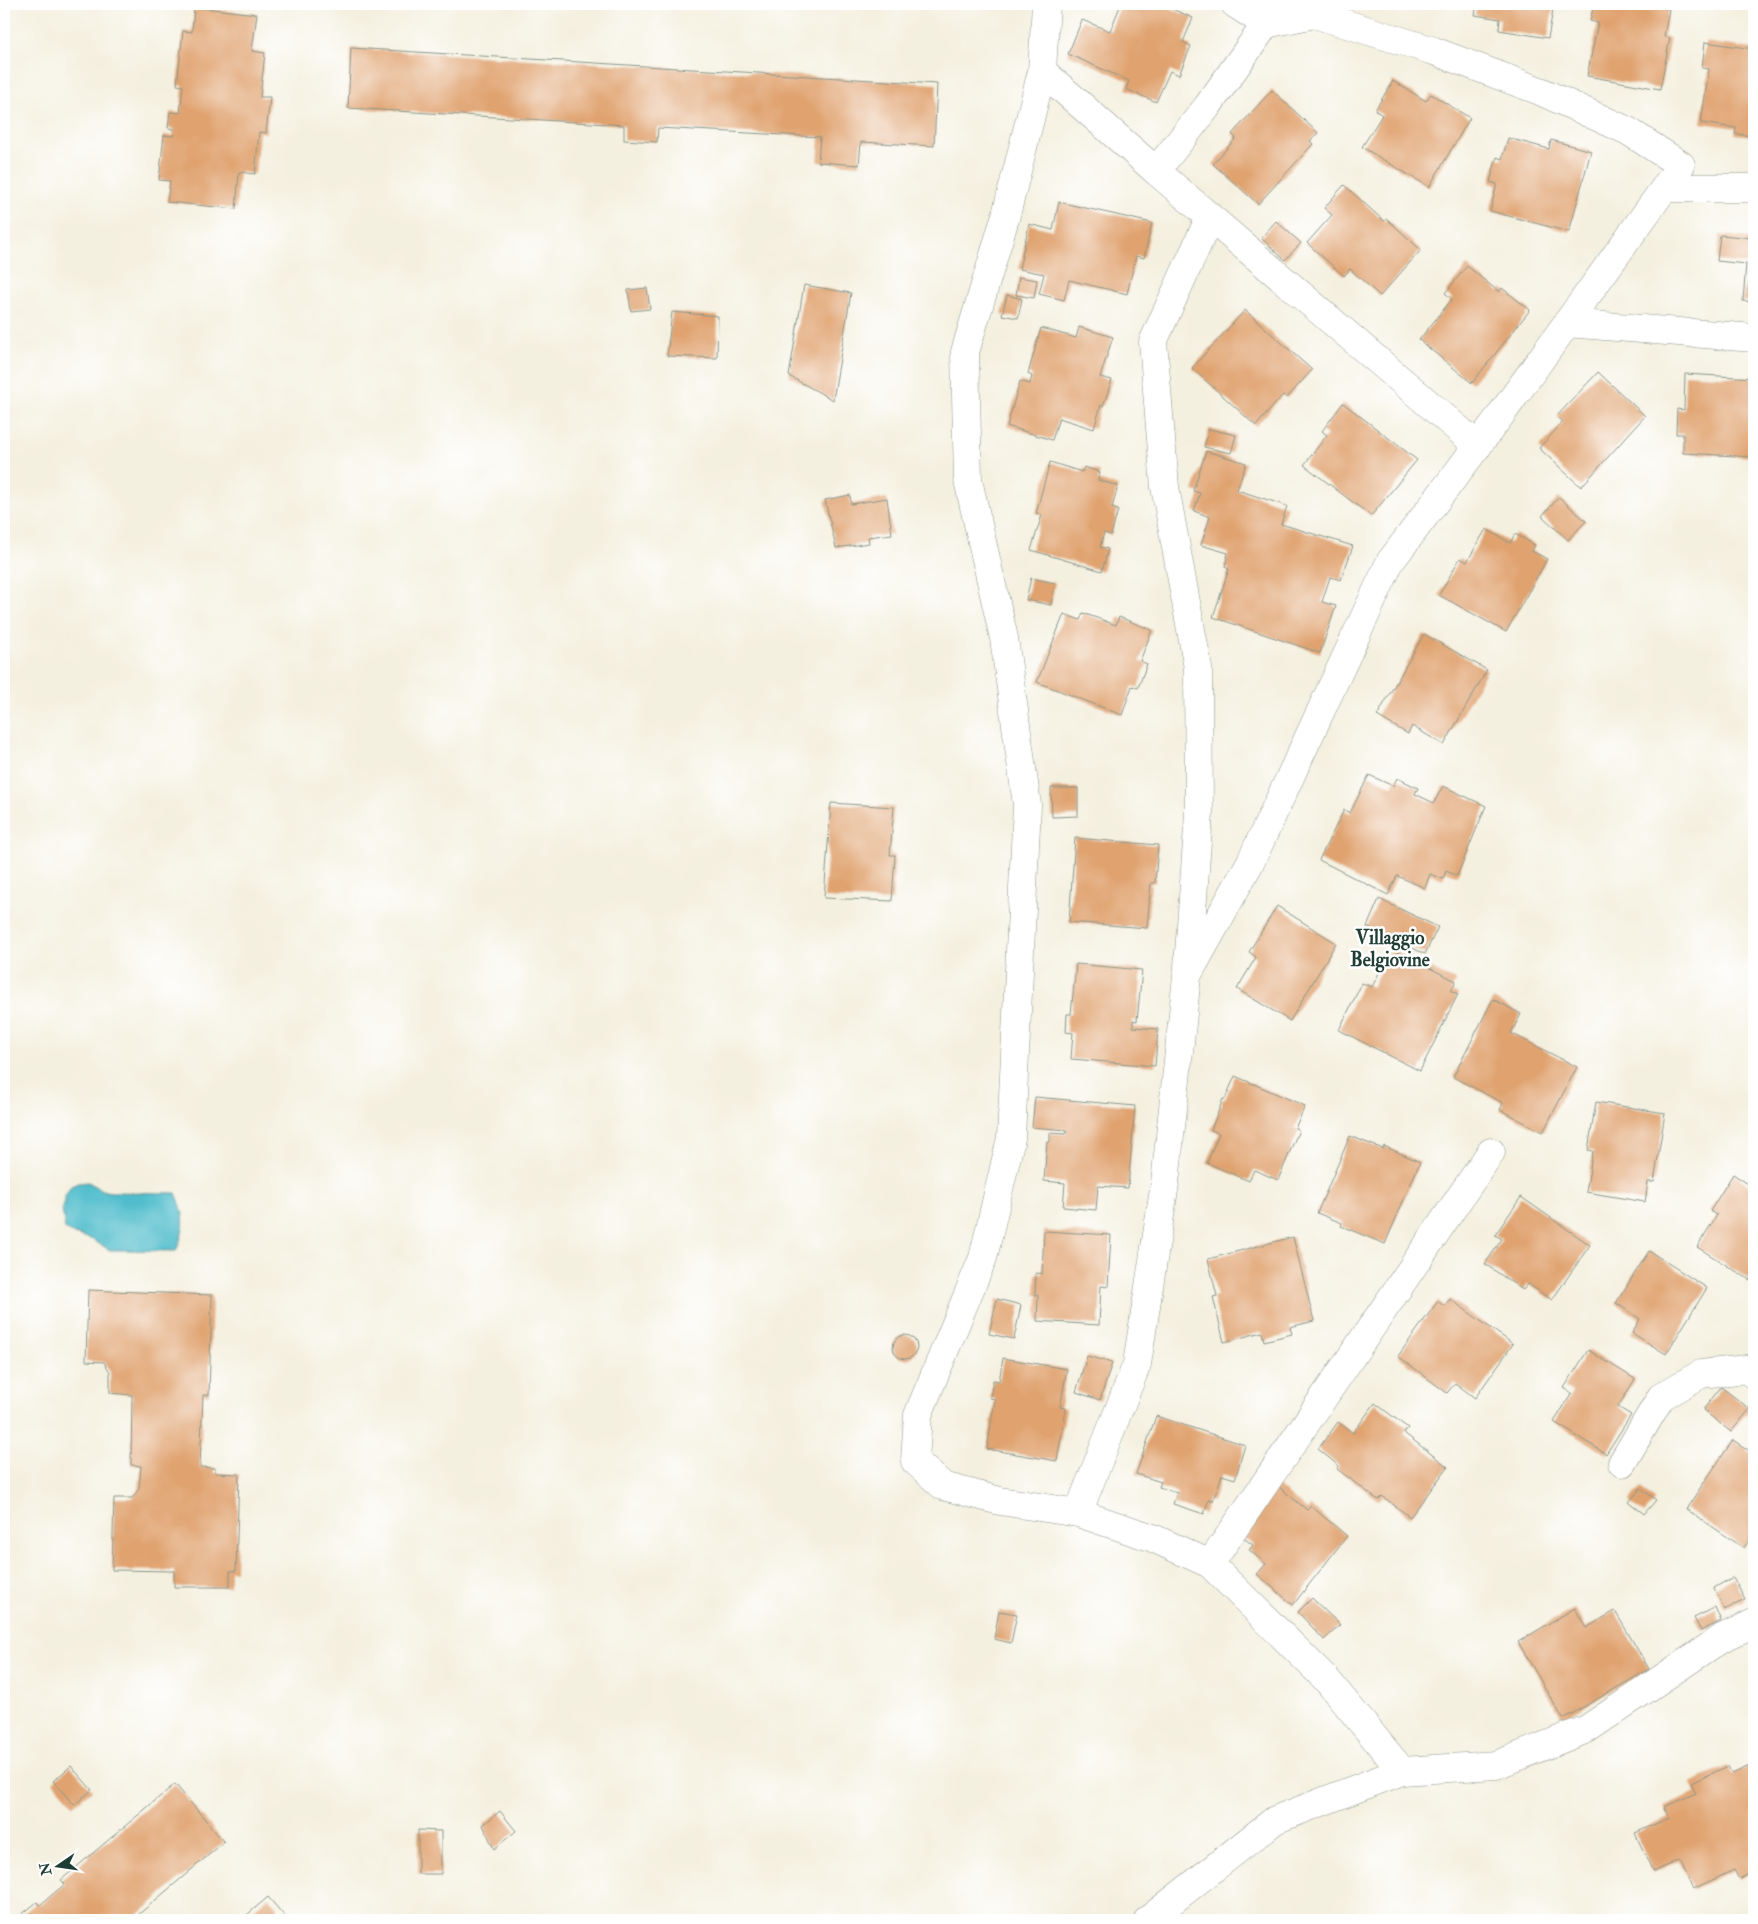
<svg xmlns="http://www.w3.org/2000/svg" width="1758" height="1924" font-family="'IM FELL Double Pica',serif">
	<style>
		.water { fill: #51bdcc; stroke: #387d80 }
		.building { fill: #e0a370 }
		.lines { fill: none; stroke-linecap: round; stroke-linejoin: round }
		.minor-casing { stroke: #8a968a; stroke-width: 29 }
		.minor { stroke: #fff; stroke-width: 28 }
		.labels { text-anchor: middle; stroke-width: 5; stroke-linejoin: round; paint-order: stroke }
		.quarter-label { font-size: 19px; font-weight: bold; fill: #1f3d34; stroke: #fff }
	</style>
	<rect width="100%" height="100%" fill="#fff"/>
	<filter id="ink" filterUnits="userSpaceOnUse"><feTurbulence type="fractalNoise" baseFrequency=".02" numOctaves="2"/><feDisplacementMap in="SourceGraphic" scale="10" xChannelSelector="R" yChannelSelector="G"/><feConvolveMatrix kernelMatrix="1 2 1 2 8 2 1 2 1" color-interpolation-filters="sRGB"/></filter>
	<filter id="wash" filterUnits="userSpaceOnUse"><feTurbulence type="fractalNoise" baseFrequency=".0096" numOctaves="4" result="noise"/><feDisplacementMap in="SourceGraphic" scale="20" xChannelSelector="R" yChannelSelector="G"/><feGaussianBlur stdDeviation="1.12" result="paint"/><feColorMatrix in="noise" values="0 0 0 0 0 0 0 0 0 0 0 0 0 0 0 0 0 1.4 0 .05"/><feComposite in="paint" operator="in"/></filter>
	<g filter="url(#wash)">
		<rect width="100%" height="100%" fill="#f4f0df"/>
		<path class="water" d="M88,1182L105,1191L112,1192L176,1193C186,1217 186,1227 176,1251L110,1250L91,1239L71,1233L65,1229L62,1210L65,1196L71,1186L78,1183Z"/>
		<g id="blocks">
			<g class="building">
				<path d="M1121,4H1161L1193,18L1183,42L1191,46L1179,75L1170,71L1156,102L1126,89L1129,81L1068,54L1082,20L1110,31Z"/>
				<path d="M1477,4H1554L1548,38L1499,30L1500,19L1475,15Z"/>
				<path d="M1594,4H1644L1669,9L1664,37L1670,38L1660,89L1587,76L1598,23L1590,21Z"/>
				<path d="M194,7L257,14L252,51L265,53L260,97H270L266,133L259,132L255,174L239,172L236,209L167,202L170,181L159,180L164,135L173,136L174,129L168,128L170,112L180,113L183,86L177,85L183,31L192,32Z"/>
				<path d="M1705,42L1754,49V136L1735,134L1736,128L1701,123L1709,69L1702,68Z"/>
				<path d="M351,48L937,84L934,146L861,142L859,165L818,162L820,137L658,128L657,142L624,140V125L348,108Z"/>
				<path d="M1393,81L1426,101L1431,94L1470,118L1429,187L1362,147L1382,115L1375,110Z"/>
				<path d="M1272,90L1318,133L1310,141L1313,144L1258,204L1213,164L1236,138L1232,134Z"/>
				<path d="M1508,138L1549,149L1551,140L1591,151L1569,232L1490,211L1497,184L1490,182L1497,157L1502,159Z"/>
				<path d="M1344,185L1384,221L1387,219L1421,250L1380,296L1350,269L1344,276L1307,243L1332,215L1324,208Z"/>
				<path d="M1059,202L1152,223L1144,258L1136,256L1127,294L1069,280L1064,300L1039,294L1044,274L1019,269L1029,224L1053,230Z"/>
				<path d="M1276,221L1301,243L1285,260L1261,238Z"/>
				<path d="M1720,235L1754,238V302L1743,301L1746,264L1717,261Z"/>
				<path d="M1467,266L1499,292L1502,288L1530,310L1472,383L1419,340L1452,299L1445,293Z"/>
				<path d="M1019,277L1037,280L1034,298L1016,295Z"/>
				<path d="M804,285L851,293L833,400L789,376Z"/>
				<path d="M647,288L650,309L631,311L628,290Z"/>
				<path d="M1007,295L1022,299L1018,318L1002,315Z"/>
				<path d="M1245,310L1312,370L1287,398L1283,395L1256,426L1192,368Z"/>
				<path d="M672,312L718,316L717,358L667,356Z"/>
				<path d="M1079,327L1113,337L1100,377L1112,380L1103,406L1101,405L1094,429L1059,418L1052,440L1007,426L1020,381L1030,384L1032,376L1028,374L1041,328L1076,338Z"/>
				<path d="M1598,372L1645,416L1581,487L1539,448L1563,422L1557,416Z"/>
				<path d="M1685,374L1754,378V457L1683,453V434H1676L1677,409L1684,410Z"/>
				<path d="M1343,403L1417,460L1371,516L1304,465L1327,435L1322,431Z"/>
				<path d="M1209,429L1236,435L1231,453L1204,447Z"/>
				<path d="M1206,451L1246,463L1237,490L1287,506L1281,524L1353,546L1341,580L1330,577L1322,602L1336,606L1320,653L1213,617L1229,569L1225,567L1228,553L1201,545L1210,517L1194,511L1200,493L1193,491Z"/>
				<path d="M1050,462L1082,472L1084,467L1100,472L1098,480L1118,486L1112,508L1118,510L1111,535L1104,533L1100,547L1108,549L1102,571L1031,550L1042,515L1036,513Z"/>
				<path d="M850,495L851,504L887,498L892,534L868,537L869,543L836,548L825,500Z"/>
				<path d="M1559,497L1586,521L1568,540L1542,516Z"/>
				<path d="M1486,529L1510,543L1515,534L1535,545L1532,551L1547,559L1506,632L1439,595L1460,558L1467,562Z"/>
				<path d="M1031,578L1055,583L1051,605L1026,600Z"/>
				<path d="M1083,613L1116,625L1119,617L1152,630L1140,661L1147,664L1138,688L1132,686L1122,715L1037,682L1064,614L1080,620Z"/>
				<path d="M1424,634L1487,670L1444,745L1412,726L1408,734L1377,716Z"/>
				<path d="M1369,775L1393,786L1397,778L1418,788L1415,794L1434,803L1443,786L1486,806L1457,876L1446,871L1443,879L1430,874L1425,888L1397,876L1388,895L1319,860L1344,810L1350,813Z"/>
				<path d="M1051,788H1078V816L1052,817Z"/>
				<path d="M831,803L894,807L890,855H895L892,901L824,898Z"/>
				<path d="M1075,838L1158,845L1155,883H1151L1147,928L1069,922Z"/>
				<path d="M1379,899L1438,927L1425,954L1367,927Z"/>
				<path d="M1277,906L1336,943L1290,1021L1237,989L1256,957L1249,952Z"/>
				<path d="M1391,949L1456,981L1451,991L1458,994L1420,1071L1339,1030L1362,983L1372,987Z"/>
				<path d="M1076,964L1142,970L1137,1021L1133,1020V1027L1158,1029L1155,1066L1071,1059L1073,1033L1066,1032L1067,1014H1071Z"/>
				<path d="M1493,999L1521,1014L1511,1033L1577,1067L1543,1132L1500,1110L1503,1103L1453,1077Z"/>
				<path d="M1235,1076L1305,1106L1295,1128L1299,1130L1278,1180L1254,1170L1249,1181L1207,1163L1219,1133L1211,1130L1223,1099H1225Z"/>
				<path d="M1035,1097L1135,1106L1128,1188L1098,1186L1096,1210L1063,1207L1065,1183L1044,1181L1047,1142H1050V1133L1066,1134L1067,1130L1032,1127Z"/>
				<path d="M1596,1102L1665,1113L1654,1182H1648L1645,1202L1586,1192L1593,1151L1588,1150Z"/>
				<path d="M1350,1136L1383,1149L1384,1146L1420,1162L1385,1244L1341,1226L1342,1223L1317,1213Z"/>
				<path d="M1733,1174L1754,1188V1274L1750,1280L1697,1247L1717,1215L1710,1211Z"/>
				<path d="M1521,1197L1590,1245L1552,1300L1528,1284L1523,1290L1485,1264L1502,1239L1495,1235Z"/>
				<path d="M1044,1231L1111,1235L1108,1287L1101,1286L1099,1325L1037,1321L1038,1295H1035L1036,1273L1042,1274Z"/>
				<path d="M1293,1237L1314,1321L1290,1327L1292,1334L1264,1341L1262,1332L1224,1342L1213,1297L1217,1296L1208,1259Z"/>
				<path d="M1649,1251L1707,1288L1666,1354L1632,1333L1640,1319L1616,1303Z"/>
				<path d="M88,1290L212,1295L209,1395H203L200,1467L215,1468V1473L239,1474L236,1571H230V1587H174V1571L112,1570L114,1498H132L139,1489L141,1466L131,1465L132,1395L110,1393V1372L104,1362L86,1361Z"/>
				<path d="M997,1299L1021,1305L1014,1339L989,1334Z"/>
				<path d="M1450,1299L1513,1344L1475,1398L1455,1383L1447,1393L1398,1356L1438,1301L1444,1306Z"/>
				<circle cx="905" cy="1347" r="12"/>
				<path d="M1588,1350L1635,1379L1618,1407L1631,1415L1606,1454L1554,1422L1572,1393L1564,1388Z"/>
				<path d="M1087,1356L1112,1363L1100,1400L1076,1392Z"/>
				<path d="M1003,1358L1067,1369L1060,1407L1066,1408L1057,1461L987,1449L995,1399L990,1398L993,1380L999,1381Z"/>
				<path d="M1721,1387L1750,1409L1731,1432L1703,1410Z"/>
				<path d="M1375,1403L1408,1428L1404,1433L1448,1467L1410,1517L1382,1496L1378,1500L1337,1469L1339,1466L1318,1449L1338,1422L1353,1433Z"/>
				<path d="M1156,1416L1245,1445L1235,1479L1222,1475L1213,1501L1209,1499L1204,1514L1173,1504L1177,1493L1159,1487L1161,1482L1136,1474Z"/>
				<path d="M1733,1440L1754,1454V1533L1744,1548L1686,1509Z"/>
				<path d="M1272,1481L1307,1510L1311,1506L1347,1536L1293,1605L1257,1574L1266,1564L1249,1550L1253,1545L1234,1531Z"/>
				<path d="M1641,1488L1656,1500L1644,1514L1629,1502Z"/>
				<path d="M1733,1577L1745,1600L1724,1610L1714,1588Z"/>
				<path d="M1312,1598L1340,1625L1324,1640L1298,1612Z"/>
				<path d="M1715,1607L1721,1621L1701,1631L1694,1618Z"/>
				<path d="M1575,1608L1586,1628L1615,1611L1649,1669L1563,1719L1518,1642Z"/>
				<path d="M999,1611L1017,1614L1011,1643L994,1639Z"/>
				<path d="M1754,1764V1872L1739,1879L1734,1870L1693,1889L1680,1860L1653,1872L1635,1833L1669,1818L1664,1807L1696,1793L1691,1783L1728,1766L1732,1774Z"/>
				<path d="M71,1766L92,1790L74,1805L53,1781Z"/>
				<path d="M175,1784L224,1842L132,1920H15L37,1902L40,1905L65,1884L61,1880Z"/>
				<path d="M500,1811L516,1831L494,1849L483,1825Z"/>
				<path d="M418,1830L441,1831V1874H418Z"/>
				<path d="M268,1897L288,1920H241Z"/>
			</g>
		</g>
	</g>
	<g filter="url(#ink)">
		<use href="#blocks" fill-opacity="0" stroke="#8a968a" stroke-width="1"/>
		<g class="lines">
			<g class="minor-casing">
				<g id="minor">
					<path d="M1046,4L1042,71L1006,215L965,352L968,480L1004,638L1027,805L1011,1138L983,1258L918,1415L915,1461L943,1486L1000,1501L1078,1513L1153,1538L1210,1564L1326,1679L1402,1771"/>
					<path d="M1235,4L1266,24"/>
					<path d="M1042,71L1156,171"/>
					<path d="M1665,188H1754"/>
					<path d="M1567,323L1754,338"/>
					<path d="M1188,967L1199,814L1198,668L1165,487L1153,342L1210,217"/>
					<path d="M1622,1463L1661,1397L1701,1374L1747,1369L1754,1375"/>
					<path d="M1078,1513L1137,1364L1165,1183L1187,976L1251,861L1390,562L1500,416L1681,165L1628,131L1540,91L1434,51L1314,14L1266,24L1207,107L1156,171L1478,446"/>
					<path d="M1210,1564L1491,1152"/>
					<path d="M1148,1920L1275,1820L1402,1771L1496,1765L1587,1729L1722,1638L1754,1623"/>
				</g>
			</g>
			<use href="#minor" class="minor"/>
		</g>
	</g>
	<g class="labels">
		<g class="quarter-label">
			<text x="1390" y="944">Villaggio<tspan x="1390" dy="22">Belgiovine</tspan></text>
		</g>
	</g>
	<rect width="1758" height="1924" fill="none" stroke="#fff" stroke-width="20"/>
	<g transform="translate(58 1866) rotate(257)" stroke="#ffffff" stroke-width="4" paint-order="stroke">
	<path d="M0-4L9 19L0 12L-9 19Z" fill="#1f3d34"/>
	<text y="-8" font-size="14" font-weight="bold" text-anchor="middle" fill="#1f3d34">N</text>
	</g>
</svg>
